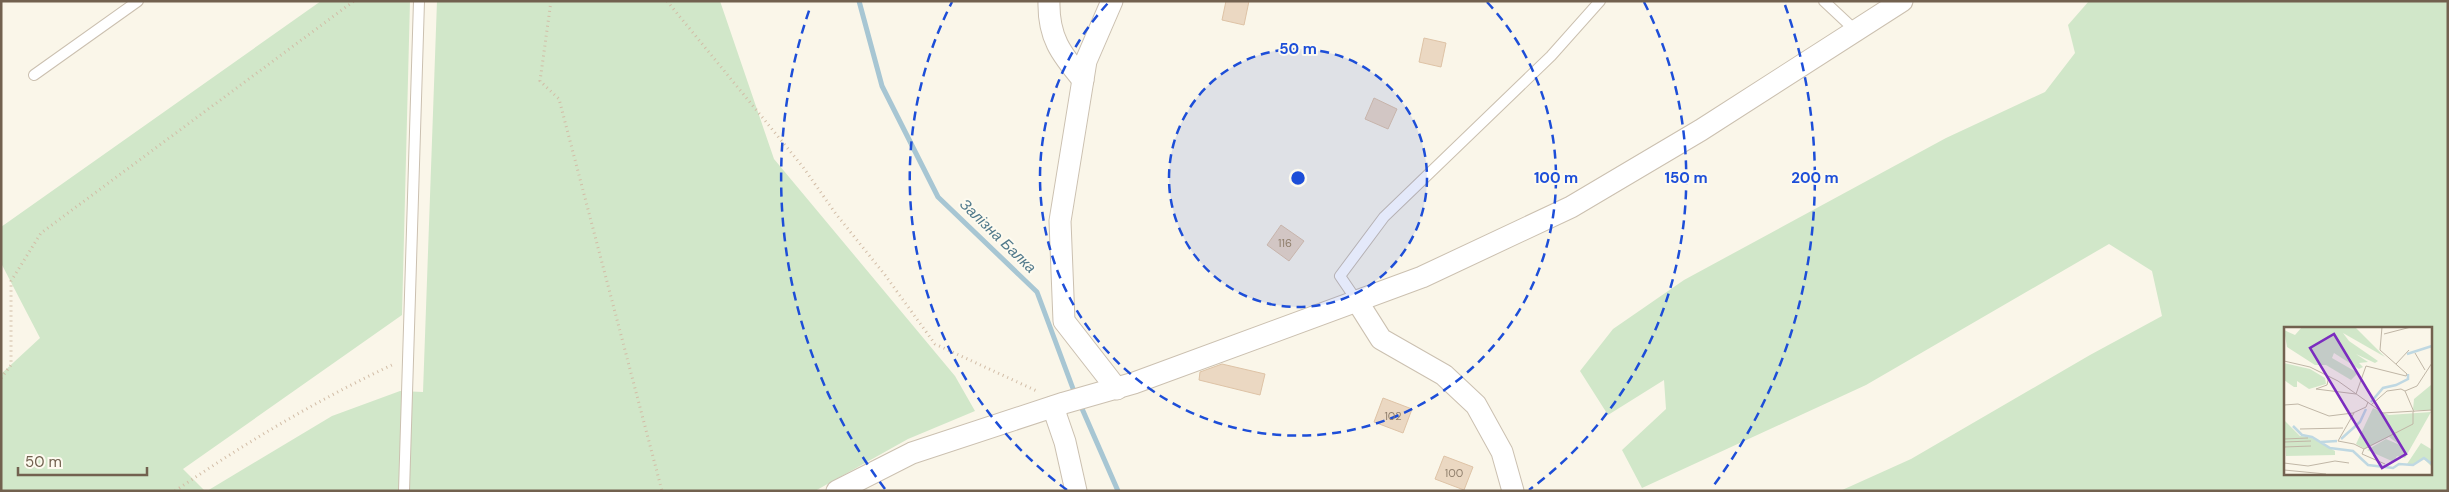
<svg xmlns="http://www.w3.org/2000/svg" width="2449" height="492" font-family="'DM Sans',sans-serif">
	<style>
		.green { fill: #d1e7c9; fill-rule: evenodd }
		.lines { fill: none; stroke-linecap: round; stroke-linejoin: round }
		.stream { stroke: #a7c6d3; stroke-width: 5 }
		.building { fill: #ebd8c2; stroke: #dec3a6 }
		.service-casing { stroke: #cbc0b0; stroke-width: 12 }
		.minor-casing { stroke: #cbc0b0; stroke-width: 23 }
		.path { stroke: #d2bda7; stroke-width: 3; stroke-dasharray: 1 4; stroke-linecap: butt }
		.service { stroke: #fff; stroke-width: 10 }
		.minor { stroke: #fff; stroke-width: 21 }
		.ring { fill: none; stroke: #1d4ed8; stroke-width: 2.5; stroke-dasharray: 9 6 }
		.labels { text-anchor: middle; stroke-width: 4; stroke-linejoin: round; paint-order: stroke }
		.number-label { font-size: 11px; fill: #907f6c }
		.water-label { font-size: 15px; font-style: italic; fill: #4f788a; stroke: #fdfaef }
		.inset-river { fill: none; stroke: #bfd8e2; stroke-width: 2.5 }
		.inset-road { fill: none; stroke: #c0b6a6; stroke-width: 1 }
		.view { fill: #7b2cbf; fill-opacity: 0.15; stroke: #7b2cbf; stroke-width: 2.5 }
		.inset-edge { fill: none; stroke: #72614f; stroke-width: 2.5 }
		.centre { fill: #1d4ed8; stroke: #fdfaef; stroke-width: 2.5 }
		.ring-label { font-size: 15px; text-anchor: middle; font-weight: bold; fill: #1d4ed8; stroke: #fdfaef; stroke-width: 4; stroke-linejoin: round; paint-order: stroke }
	</style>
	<rect width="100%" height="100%" fill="#faf6e9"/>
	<g class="green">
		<path d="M321,1H410L402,315L183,469L205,491H1V374L40,338L1,263V227Z"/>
		<path d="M437,1H720L774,159L955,376L975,411L908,439L815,491H207L332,416L400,391L423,392Z"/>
		<path d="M2089,1H2448V491H1840L1911,459L2090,355L2162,316L2152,271L2109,244L1866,385L1642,488L1622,450L1666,409L1664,380L1608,415L1580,371L1613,329L1684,280L1946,138L2045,92L2075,53L2068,25ZM2285,328H2430V473H2285Z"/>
	</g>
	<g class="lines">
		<g class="stream">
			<path d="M859,1L882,86L938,197L1037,292L1075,394"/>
			<path d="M1080,404L1118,491"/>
		</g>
	</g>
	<g class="building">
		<path d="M1226,1H1249L1244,25L1222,20Z"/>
		<path d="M1424,38L1446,43L1441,67L1419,62Z"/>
		<path d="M1374,98L1397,109L1388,129L1365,119Z"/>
		<path d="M1281,225L1304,241L1289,261L1267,245Z"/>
		<path d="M1222,364L1265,374L1260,395L1199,380L1200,372Z"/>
		<path d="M1383,398L1412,409L1403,433L1374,422Z"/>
		<path d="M1444,456L1473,467L1464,490L1435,479Z"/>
	</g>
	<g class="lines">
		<g class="service-casing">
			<g id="service">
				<path d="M1824,1L1856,31"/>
				<path d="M34,75L138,1"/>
				<path d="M1357,301L1340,276L1384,217L1551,56L1600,1"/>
				<path d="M404,491L419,1"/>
			</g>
		</g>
		<g class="minor-casing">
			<g id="minor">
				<path d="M1049,1C1048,37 1061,54 1083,80"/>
				<path d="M1112,1L1086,61L1060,221L1064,321L1117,389"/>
				<path d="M1357,301L1381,339L1444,375L1476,405L1502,452L1513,491"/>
				<path d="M1053,407L1065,442L1076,491"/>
				<path d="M837,491L912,453L1064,403L1134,383L1422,277L1571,207L1701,130L1902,1"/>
			</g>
		</g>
		<g class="path">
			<path d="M551,1L540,81L559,99L662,491"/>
			<path d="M667,1L803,167L836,214L885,275L935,344L1039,392"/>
			<path d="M1,378L11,365V281L41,233L354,1"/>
			<path d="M175,491C245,443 317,400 394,364"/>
		</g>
		<use href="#service" class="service"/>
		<use href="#minor" class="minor"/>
	</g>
	<circle cx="1298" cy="178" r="129" fill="#1d4ed8" fill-opacity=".12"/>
	<g class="ring">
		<circle cx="1298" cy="178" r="129"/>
		<path d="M1487 2A258 258 0 1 1 1109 2"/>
		<path d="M1067 490A388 388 0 0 1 952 2M1644 2A388 388 0 0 1 1529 490"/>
		<path d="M885 489A517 517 0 0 1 811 5M1785 5A517 517 0 0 1 1711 489"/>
	</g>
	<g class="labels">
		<g class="number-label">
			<text x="1285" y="247">116</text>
			<text x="1393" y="420">102</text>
			<text x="1454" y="477">100</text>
		</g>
		<g class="water-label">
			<text transform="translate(998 236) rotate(44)" y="5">Залізна Балка</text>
		</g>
	</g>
	<g transform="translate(2284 327)">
		<rect width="148" height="148" fill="#faf6e9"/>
		<path d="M18,0H71L101,30L59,6L65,14L94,34L91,36L72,27L84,35L75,36L79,40L75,42L50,26L48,31L74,46L67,53L42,38H31L3,20L0,3L11,8ZM0,36L26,42L41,51L42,57L25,62L13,54V60H10L0,53ZM147,58V83H129L130,72ZM89,81L105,88L147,85L121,131L113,129L110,135L83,123L102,112L116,118L105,110L81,122L72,117ZM0,93L16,109L26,110L51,124V128L2,129ZM137,116L147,122V139L140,132L125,139L123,137Z" fill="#d1e7c9"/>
		<path class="inset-river" d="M123,27L148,19M87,75L99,61L112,58L124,52V47M9,99L18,108L28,110L46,121L69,124L84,138L109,141L115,137L129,138L140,131L148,137M57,112L76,95L82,82M37,115L53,114"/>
		<path class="inset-road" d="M98,0L96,23L123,47L122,49M100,7L127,0M131,26L141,43M0,34L26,40L54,54L99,86L148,83M112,37L125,23M45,49L43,58L32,62L72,67L82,39L122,49M121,64L133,59L148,36M0,78L14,77L45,89L69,86L82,80L84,75M87,78L103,64L117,62L121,64L130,85M70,86L54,114L70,117L80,122L78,127L101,137M16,102L59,101M0,112L24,111M0,115L27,114M0,120L27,119M80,122L129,97V85M0,136L24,139L51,134L65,136M0,143L42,147"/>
		<path class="view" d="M50,7L122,127L98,141L26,21Z"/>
		<rect width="148" height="148" class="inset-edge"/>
	</g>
	<circle cx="1298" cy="178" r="8" class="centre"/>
	<g class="ring-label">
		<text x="1298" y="54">50 m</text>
		<text x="1556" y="183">100 m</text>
		<text x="1686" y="183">150 m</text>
		<text x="1815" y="183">200 m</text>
	</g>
	<rect width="2449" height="492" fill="none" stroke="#72614f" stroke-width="5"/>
	<path d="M18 467v8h129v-8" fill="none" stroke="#72614f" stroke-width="2.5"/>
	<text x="25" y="467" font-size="15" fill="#72614f" stroke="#fdfaef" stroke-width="4" paint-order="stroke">50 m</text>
</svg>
